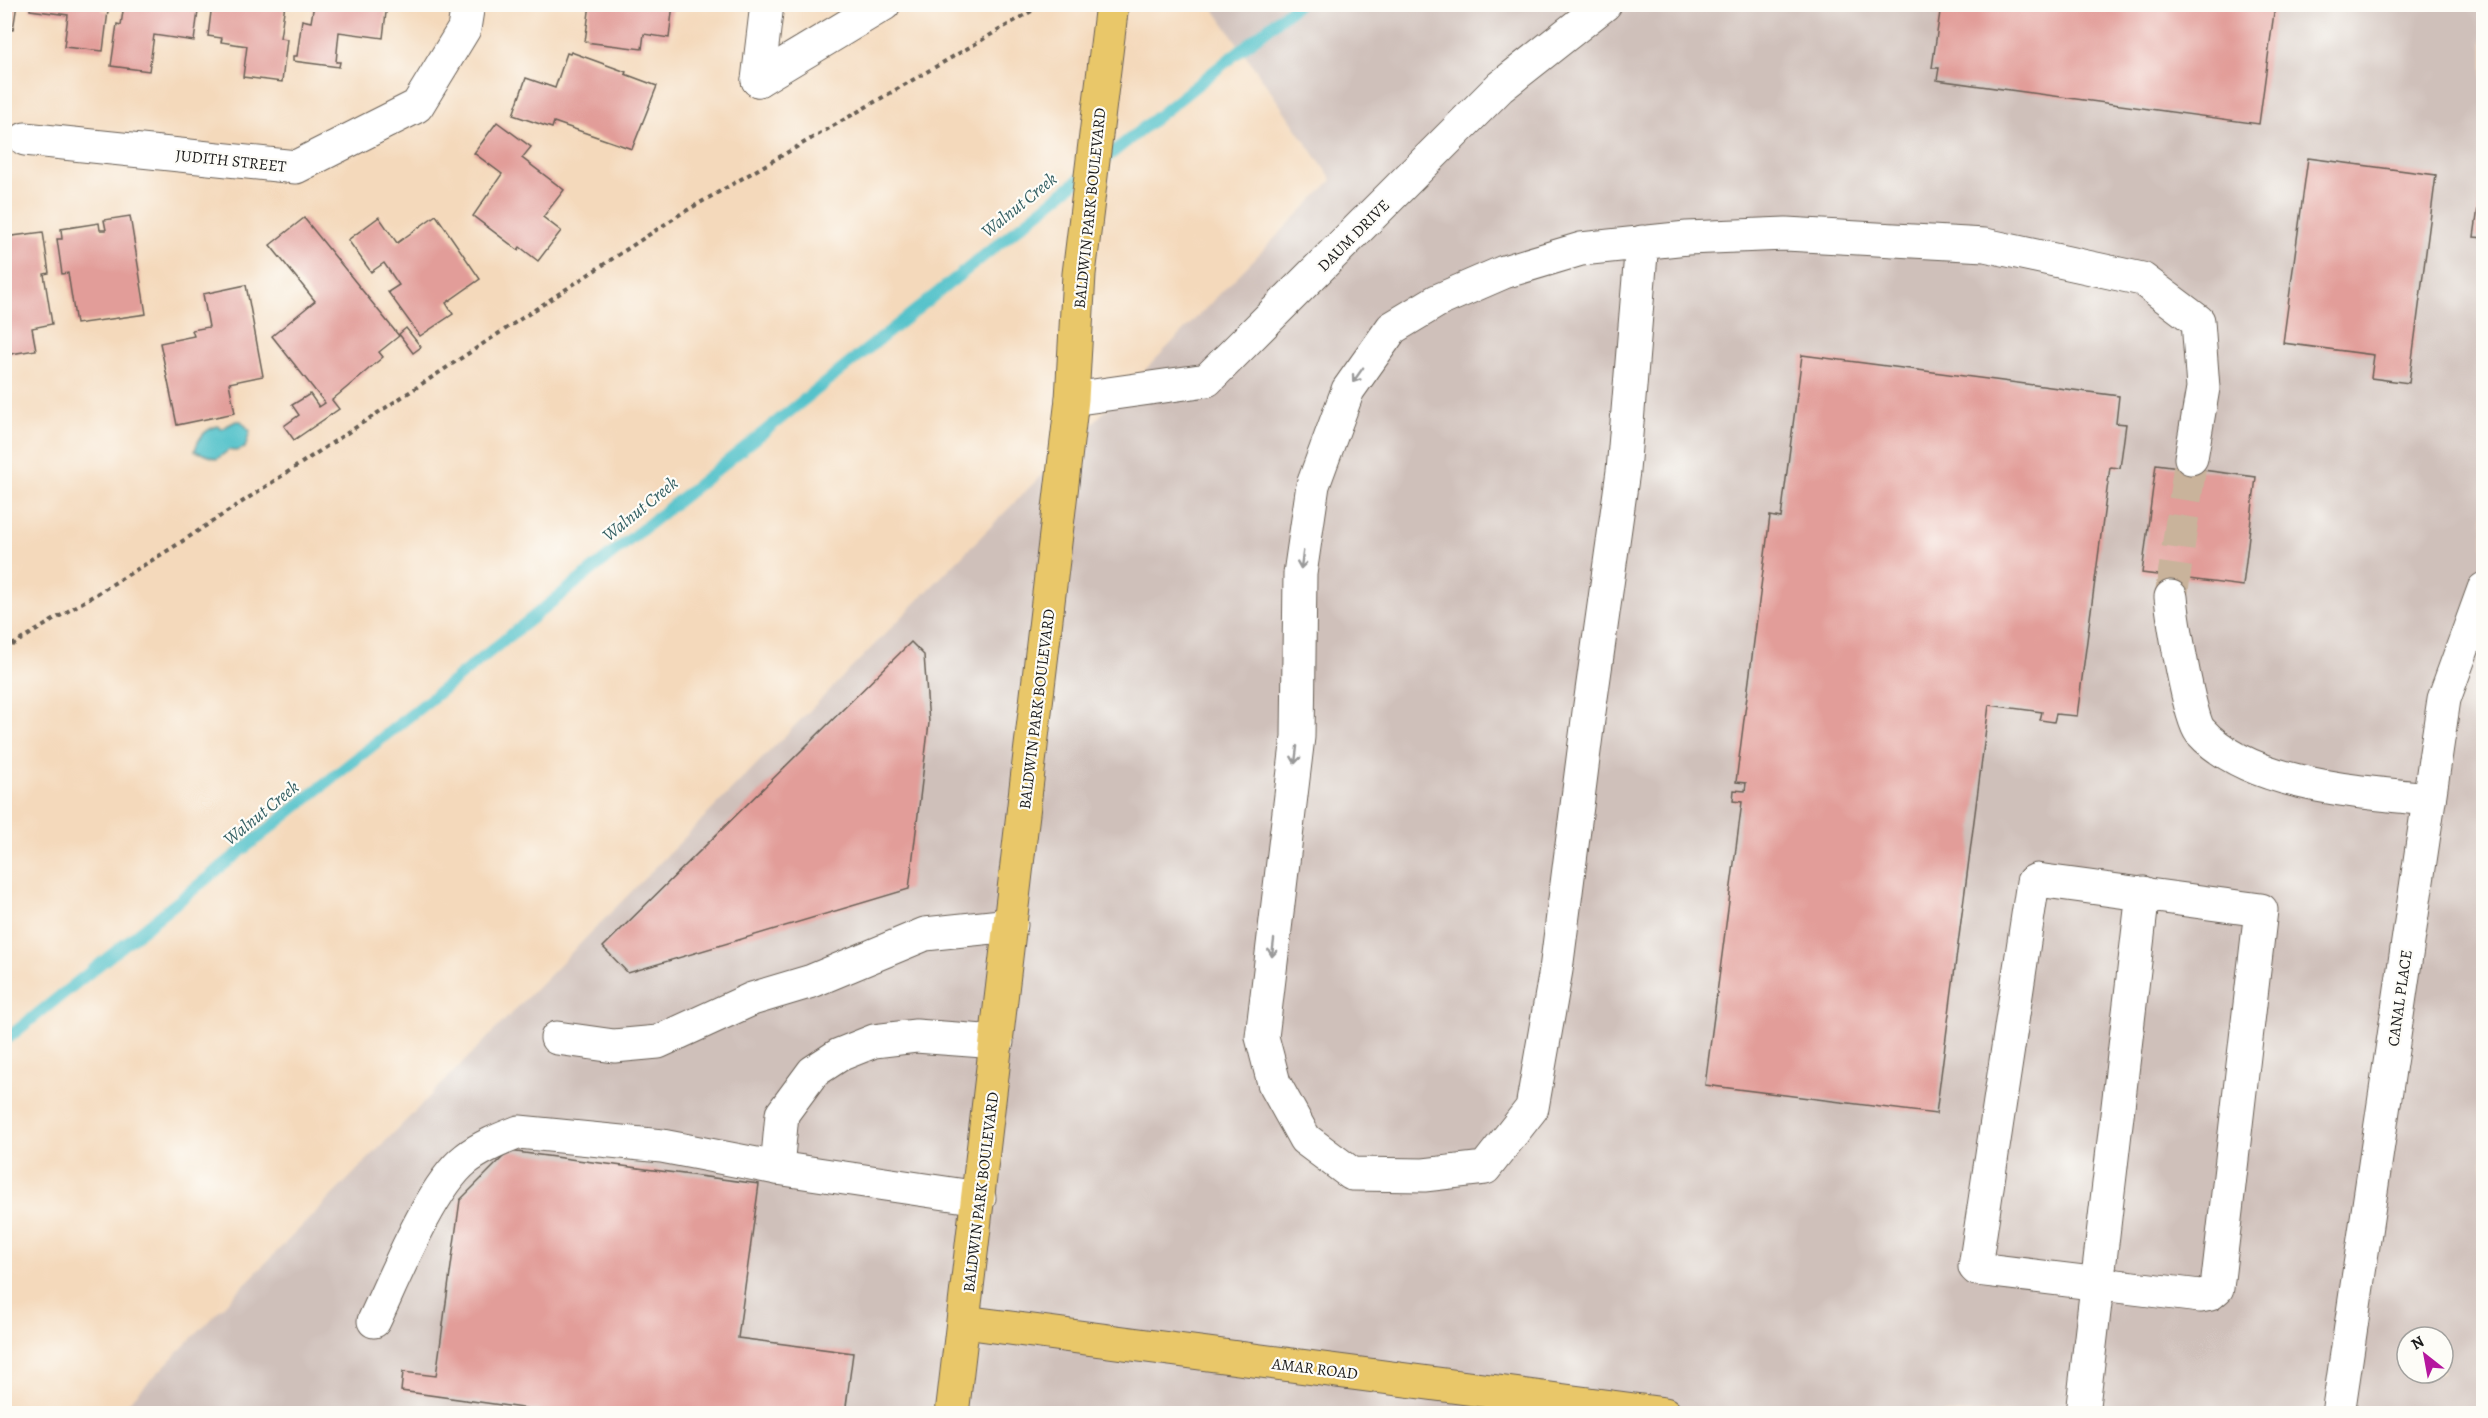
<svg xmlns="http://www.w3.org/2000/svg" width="2488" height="1418" font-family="Alegreya,serif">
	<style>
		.industrial { fill: #cfc0ba; fill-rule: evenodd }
		.water { fill: #54c2ca; stroke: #386f73; stroke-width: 1.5 }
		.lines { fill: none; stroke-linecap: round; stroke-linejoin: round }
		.stream { stroke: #54c2ca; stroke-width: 12 }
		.building { fill: #e29d99 }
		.minor-tunnel { stroke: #c9b39b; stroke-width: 33; stroke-dasharray: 33 16; stroke-linecap: butt }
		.minor-casing { stroke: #685e54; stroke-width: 35 }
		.major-casing { stroke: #685e54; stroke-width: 35 }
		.path { stroke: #685e54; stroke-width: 4; stroke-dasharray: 4.5 4.5; stroke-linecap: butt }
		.minor { stroke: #fff; stroke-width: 33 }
		.major { stroke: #e9c769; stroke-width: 33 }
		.oneway { stroke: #999 }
		.labels { text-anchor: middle; stroke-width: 4.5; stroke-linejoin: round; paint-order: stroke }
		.street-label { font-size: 16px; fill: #1c1c1c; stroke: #fdfcf7 }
		.water-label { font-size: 18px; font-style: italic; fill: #325e62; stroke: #fdfcf7 }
	</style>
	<rect width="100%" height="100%" fill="#fdfcf7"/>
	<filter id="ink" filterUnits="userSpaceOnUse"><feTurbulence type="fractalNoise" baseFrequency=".0167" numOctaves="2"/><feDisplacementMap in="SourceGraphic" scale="12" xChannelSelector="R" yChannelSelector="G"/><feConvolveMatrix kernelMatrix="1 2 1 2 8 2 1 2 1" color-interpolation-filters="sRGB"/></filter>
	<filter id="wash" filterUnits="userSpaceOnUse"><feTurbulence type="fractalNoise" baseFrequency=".008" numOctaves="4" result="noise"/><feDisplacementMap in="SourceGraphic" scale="24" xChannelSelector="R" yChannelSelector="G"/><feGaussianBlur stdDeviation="1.35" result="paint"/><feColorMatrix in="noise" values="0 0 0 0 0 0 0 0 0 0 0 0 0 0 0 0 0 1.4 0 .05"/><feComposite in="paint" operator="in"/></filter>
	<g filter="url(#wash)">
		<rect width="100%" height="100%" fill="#f4d9bb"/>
		<path class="industrial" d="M1211,5H2483V1413L117,1414L1332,180ZM2407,1337H2443V1373H2407Z"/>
		<path class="water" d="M236,421H241L250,431L245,448L236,451L229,450L217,459L195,451C198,438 205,429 218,426L221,429Z"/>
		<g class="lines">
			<path class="stream" d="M4,1041L1298,4"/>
		</g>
		<g id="blocks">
			<g class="building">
				<path d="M4,4H17L13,30L4,29Z"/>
				<path d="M30,4H103L102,10L108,11L103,51L64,47L68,15L30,10Z"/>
				<path d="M124,4H199L194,41L154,35L149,71L111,66L117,24L121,25Z"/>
				<path d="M212,4H285L280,38L287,39L282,82L243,77L247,46L221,42L222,38L208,36Z"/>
				<path d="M314,4H387L383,38L339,32L336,62H340L339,67L293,61V56H297L302,20L311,22Z"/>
				<path d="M590,4H673L669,38L644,34L642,49L585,42Z"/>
				<path d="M1941,5H2275L2259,124L1937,80L1939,68H1932Z"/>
				<path d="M571,52L626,72L625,74L657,86L632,149L554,122L552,128L513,115L526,78L555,88L567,53L570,54Z"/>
				<path d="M497,122L531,147L522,158L564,190L543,217L561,231L538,261L520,247L518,250L473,216L502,174L474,153Z"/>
				<path d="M2308,158L2436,175L2409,383L2371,378L2374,355L2283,343Z"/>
				<path d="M2482,179H2484V238L2474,237Z"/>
				<path d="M436,215L480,279L446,303L453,314L420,336L388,292L399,285L384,263L371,272L348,240L379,217L397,243Z"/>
				<path d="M130,216L146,314L76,324L68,273L62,274L57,239H62L61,229L99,223L100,230H106L104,220Z"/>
				<path d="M304,218L399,336L379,352L383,357L332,400L339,409L294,440L284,426L299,415L292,405L310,394L319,407L325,403L272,336L315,301L270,245Z"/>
				<path d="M43,232L49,273L44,274L52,324L32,328L36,350L4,355V274L10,273L5,237Z"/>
				<path d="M246,285L263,376L229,383L235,413L177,425L160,343L194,336L192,330L209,327L203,294Z"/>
				<path d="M406,328L421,347L413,353L399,334Z"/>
				<path d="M1802,355L2119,396L2116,423L2126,424L2120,468L2110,467L2077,716L2056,714L2054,722L2040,720L2042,712L1989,705L1936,1114L1705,1085L1742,802L1733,801L1734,790L1745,791L1746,783L1736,782L1770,516L1781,518Z"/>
				<path d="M2156,464L2256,477L2243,586L2142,573Z"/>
				<path d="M911,642L924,655L929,723L909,889L628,973L603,947Z"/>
				<path d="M509,1151L759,1184L738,1338L853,1353L845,1414H565L401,1391L403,1372L436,1376L460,1200Z"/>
			</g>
		</g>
	</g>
	<g filter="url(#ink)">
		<use href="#blocks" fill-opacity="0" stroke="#685e54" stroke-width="1.5"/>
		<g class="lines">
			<path class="minor-tunnel" d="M2171,597L2191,458"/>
			<g class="minor-casing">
				<g id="minor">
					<path d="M758,80L884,4"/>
					<path d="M758,80L767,4"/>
					<path d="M25,139L296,167L417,106L464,29L468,4"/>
					<path d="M1642,242L1623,471L1589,712L1556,970L1532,1108L1485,1168L1424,1175L1352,1174L1305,1139L1274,1083L1262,1037L1298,737L1300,574L1313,485L1348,390L1392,328L1437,301L1504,272L1581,249L1687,238L1786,234L1985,245L2142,279L2198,321L2203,388L2191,458"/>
					<path d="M1072,399L1207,380L1500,87L1605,4"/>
					<path d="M2171,597C2173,618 2189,718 2200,731C2249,786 2360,792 2429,799"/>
					<path d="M2037,880L2261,910L2217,1288L2210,1294L2200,1296L1977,1269L1975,1267L2033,882Z"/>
					<path d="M557,1038L614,1046L658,1042L752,999L812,981L925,934L1011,925"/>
					<path d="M777,1168L782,1114L813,1072L839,1055L874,1041L916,1036L997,1042"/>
					<path d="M374,1321C394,1279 431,1186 466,1159C481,1147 501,1139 519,1132L662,1146L777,1168L979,1198"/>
					<path d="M2082,1414L2143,893"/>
					<path d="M2338,1414L2444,699L2484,589"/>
				</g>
			</g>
			<g class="major-casing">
				<g id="major">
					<path d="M964,1322L1665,1414"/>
					<path d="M952,1414L1072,399L1079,274L1112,4"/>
				</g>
			</g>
			<path class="path" d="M4,650L172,548L679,215L1044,4"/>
			<use href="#minor" class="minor"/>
			<use href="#major" class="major"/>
		</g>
		<defs><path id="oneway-shaft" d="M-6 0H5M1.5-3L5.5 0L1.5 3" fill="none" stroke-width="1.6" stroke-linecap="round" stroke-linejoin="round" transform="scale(1.5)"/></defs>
		<g class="oneway">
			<use href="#oneway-shaft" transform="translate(1358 375) rotate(125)"/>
			<use href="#oneway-shaft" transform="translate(1302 560) rotate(98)"/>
			<use href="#oneway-shaft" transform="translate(1296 755) rotate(97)"/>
			<use href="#oneway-shaft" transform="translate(1273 948) rotate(97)"/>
		</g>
	</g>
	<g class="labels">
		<g class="street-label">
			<text transform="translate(231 160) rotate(6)" y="6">JUDITH STREET</text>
			<text transform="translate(1089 208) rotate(-84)" y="6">BALDWIN PARK BOULEVARD</text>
			<text transform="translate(1353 235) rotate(-45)" y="6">DAUM DRIVE</text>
			<text transform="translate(1036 709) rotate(-83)" y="6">BALDWIN PARK BOULEVARD</text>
			<text transform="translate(2399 998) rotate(-82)" y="6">CANAL PLACE</text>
			<text transform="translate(980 1192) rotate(-83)" y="6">BALDWIN PARK BOULEVARD</text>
			<text transform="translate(1315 1368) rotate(7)" y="6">AMAR ROAD</text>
		</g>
		<g class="water-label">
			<text transform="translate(1019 205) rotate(-39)" y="6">Walnut Creek</text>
			<text transform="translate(640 509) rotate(-39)" y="6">Walnut Creek</text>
			<text transform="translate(261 813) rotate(-39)" y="6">Walnut Creek</text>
		</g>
	</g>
	<rect width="2488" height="1418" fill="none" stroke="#fdfcf7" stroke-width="24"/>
	<g transform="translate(2425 1355) rotate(329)"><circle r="28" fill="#fdfcf7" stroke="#a3a29f" stroke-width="1.5"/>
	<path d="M0-4.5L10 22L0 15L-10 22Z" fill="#b5179e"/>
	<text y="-9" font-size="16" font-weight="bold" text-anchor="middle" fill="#1c1c1c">N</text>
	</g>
</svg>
